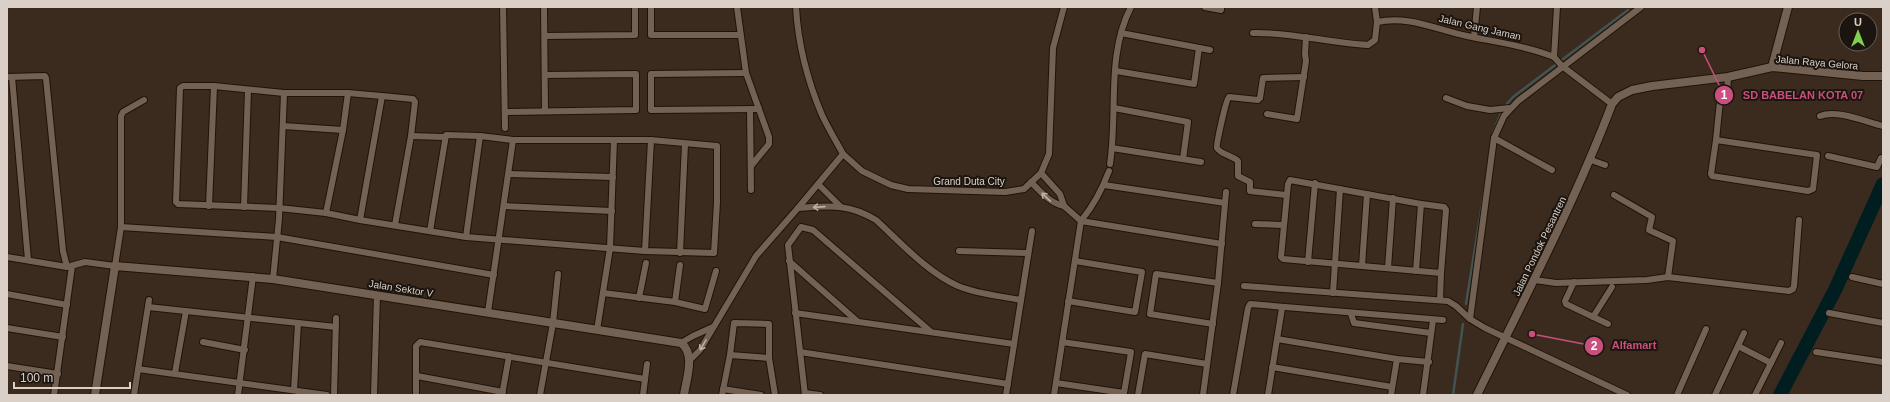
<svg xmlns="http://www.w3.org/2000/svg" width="1890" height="402" font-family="Arial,sans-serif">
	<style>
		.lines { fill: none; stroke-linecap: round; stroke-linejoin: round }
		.stream { stroke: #415352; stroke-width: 2.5 }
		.river { stroke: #001d20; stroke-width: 14 }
		.minor-casing { stroke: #211307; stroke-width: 8 }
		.tertiary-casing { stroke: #211307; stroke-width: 10 }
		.minor { stroke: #736154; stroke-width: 6 }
		.tertiary { stroke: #736154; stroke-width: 8 }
		.oneway { stroke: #bbafa5 }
		.labels { text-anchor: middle; stroke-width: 4; stroke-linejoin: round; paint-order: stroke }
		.street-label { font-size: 10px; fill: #dad0c8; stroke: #1c150f }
		.leader { fill: none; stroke: #c94f7c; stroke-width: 1.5 }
		.callout-dot { fill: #c94f7c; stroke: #1c150f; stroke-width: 1.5 }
		.mark-label { font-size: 12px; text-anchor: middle; font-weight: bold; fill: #fff }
		.callout-label { font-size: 11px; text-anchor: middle; font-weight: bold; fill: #c94f7c; stroke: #1c150f; stroke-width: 4; stroke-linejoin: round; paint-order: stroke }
	</style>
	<rect width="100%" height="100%" fill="#3a2b1e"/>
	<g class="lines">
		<g class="stream">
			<path d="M1506,105L1513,97L1628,10"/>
			<path d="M1493,133L1502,110"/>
			<path d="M1466,304L1485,186"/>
			<path d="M1453,395L1463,324"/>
		</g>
		<path class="river" d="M1780,395L1835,290L1883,184"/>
		<g class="minor-casing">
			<g id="minor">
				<path d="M503,7L505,128"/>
				<path d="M544,7L545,111"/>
				<path d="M651,7V35H740"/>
				<path d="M737,7L746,73L769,137V144L751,166"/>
				<path d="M796,7C798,43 808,82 822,115C828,128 836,141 843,154"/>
				<path d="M1205,7L1221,10V7"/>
				<path d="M1375,7L1377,22"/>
				<path d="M1557,7L1554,57L1562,66L1612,104"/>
				<path d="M1121,33L1210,50"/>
				<path d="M1253,33C1292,32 1329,43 1368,45L1375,40L1377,22C1409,15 1437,30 1467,36C1496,42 1526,46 1554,57"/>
				<path d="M545,36L635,35V7"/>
				<path d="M1474,37L1477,7"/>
				<path d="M1116,71L1194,84L1199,48"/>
				<path d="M746,73L651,74V110L759,109"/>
				<path d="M7,77L45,76L46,78L63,251L67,267"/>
				<path d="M12,77L28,260"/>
				<path d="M382,96L413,99L415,102L411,136L395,225"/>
				<path d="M1446,98L1467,106L1490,110L1510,108"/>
				<path d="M1114,108L1188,122L1183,159"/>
				<path d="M750,109L751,190"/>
				<path d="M505,112L636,110V74L545,75"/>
				<path d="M1267,114L1297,119L1306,61L1305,54L1306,37"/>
				<path d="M1820,116C1837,109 1866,122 1883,126"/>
				<path d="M283,126L343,130"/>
				<path d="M411,136L444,137"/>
				<path d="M1494,138L1552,170"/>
				<path d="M1716,140L1817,155L1813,189L1808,191L1712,176L1711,174Z"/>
				<path d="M1716,140L1720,101L1727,94L1728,77"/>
				<path d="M1112,148L1201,162"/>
				<path d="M1828,156L1877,167L1881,158L1883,159"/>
				<path d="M1591,160L1605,165"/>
				<path d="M1110,164C1118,112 1106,55 1131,7"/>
				<path d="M1041,173L1060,194L1064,206L1081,221L1222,244"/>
				<path d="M509,174L613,177"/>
				<path d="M1290,180L1421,204L1444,207L1446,210L1441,273L1283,259L1281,257L1288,184Z"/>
				<path d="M1031,182C1041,192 1050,203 1064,206"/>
				<path d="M818,184L840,206"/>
				<path d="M1104,185L1225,203"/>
				<path d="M1286,195L1250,191V182L1238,176V161C1233,156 1220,154 1217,148C1216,145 1226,99 1229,97L1258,100L1260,98L1263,78L1304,77"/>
				<path d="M1614,195L1652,217L1649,230L1673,241L1668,277"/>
				<path d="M209,206L214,86"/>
				<path d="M504,206L612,211"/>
				<path d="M244,207L248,90"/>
				<path d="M798,208C829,206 848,203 876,220C900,242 928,273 958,286C977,294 1000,296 1021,300"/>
				<path d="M326,213L343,130L348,93"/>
				<path d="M360,220L382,96L348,93H284L214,86H183L180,88L176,202L178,204L279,208L326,213L360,220L466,237L645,251L714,253L717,202V146L651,140H614"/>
				<path d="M1255,224L1283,225"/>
				<path d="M121,227L277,237L494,275"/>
				<path d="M430,231L446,135L480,136L513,140"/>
				<path d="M466,237L480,136"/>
				<path d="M645,251L651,140"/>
				<path d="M959,251L1028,253"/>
				<path d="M680,253L685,144"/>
				<path d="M7,257L67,267L85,262L115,266L121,227V116L123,112L144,100"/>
				<path d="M789,261L857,321"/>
				<path d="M1308,262L1315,183"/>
				<path d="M1362,266L1367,194"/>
				<path d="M1388,268L1393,198"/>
				<path d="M1416,271L1421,204"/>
				<path d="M1852,277L1883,284"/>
				<path d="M273,279L279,219L284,93"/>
				<path d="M1535,280L1556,283L1647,280L1668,277L1789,291L1793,289L1794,286L1799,220"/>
				<path d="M1574,282L1565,301L1566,304L1608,324"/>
				<path d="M1244,286L1448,301L1456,306L1470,319L1485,328L1627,395"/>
				<path d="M603,293L675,302L705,309L716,271"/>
				<path d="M1333,293L1340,189"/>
				<path d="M7,294L67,305"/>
				<path d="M639,298L646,263"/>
				<path d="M1440,300L1441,273"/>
				<path d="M1068,301L1135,312L1142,272L1075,261"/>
				<path d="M675,302L680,265"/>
				<path d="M148,307L336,327"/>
				<path d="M488,312L513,140H614L610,248L597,330"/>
				<path d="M795,313L1014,344"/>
				<path d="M1829,313L1883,323"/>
				<path d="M1351,314L1354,323L1431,333"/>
				<path d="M1593,317L1612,287"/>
				<path d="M1470,319L1494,138L1504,116L1518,101L1641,7"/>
				<path d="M1213,324L1150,314L1156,274L1218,283"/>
				<path d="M7,328L63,337"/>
				<path d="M1277,339L1397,359L1429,362"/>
				<path d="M203,342L245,350"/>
				<path d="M681,343L693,336L713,327"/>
				<path d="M1738,346L1771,363"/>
				<path d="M800,352L1008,384"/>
				<path d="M1816,352L1883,362"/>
				<path d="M730,355L769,358L775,395"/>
				<path d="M689,361L700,350L756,256L798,208L843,154L862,171L891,185L908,189L1005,192L1024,189L1041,173L1049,154L1053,48L1064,7"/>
				<path d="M7,366L58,374"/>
				<path d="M1272,367L1392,387"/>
				<path d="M138,369L327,395"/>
				<path d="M175,373L186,311"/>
				<path d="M417,376L503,392"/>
				<path d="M1056,383L1124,393L1131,352L1062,342"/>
				<path d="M723,389L761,395"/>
				<path d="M294,390L298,323"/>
				<path d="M805,393L820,395"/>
				<path d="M54,395L72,266"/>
				<path d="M134,395L149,300"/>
				<path d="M238,395L253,276"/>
				<path d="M334,395L336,318"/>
				<path d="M374,395L377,295"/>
				<path d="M416,395V346L420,342L645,379"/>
				<path d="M502,395L509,356"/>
				<path d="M540,395L553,323L558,274"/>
				<path d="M643,395L647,364"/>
				<path d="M722,395L730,355L734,323L769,324V358"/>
				<path d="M805,395L788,245L801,227L813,230L930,331"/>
				<path d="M1006,395L1032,231"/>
				<path d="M1054,395L1081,221C1093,206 1102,190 1109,171"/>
				<path d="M1138,395L1145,354L1207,364"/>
				<path d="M1203,395L1218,283L1226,192"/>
				<path d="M1233,395L1248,308L1250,304L1443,320"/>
				<path d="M1268,395L1282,308"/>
				<path d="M1391,395L1397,359"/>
				<path d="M1423,395L1433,320"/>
				<path d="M1677,395L1706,329"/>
				<path d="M1715,395L1744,333"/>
				<path d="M1755,395L1781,343"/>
			</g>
		</g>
		<g class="tertiary-casing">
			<g id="tertiary">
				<path d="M1772,67L1788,7"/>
				<path d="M95,395L115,266L273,279L681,343C696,354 686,380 684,395"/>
				<path d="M1477,395C1524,299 1574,204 1612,104L1618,97L1632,90L1652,86L1728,77L1772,67L1863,76H1883"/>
			</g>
		</g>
		<use href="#minor" class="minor"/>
		<use href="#tertiary" class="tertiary"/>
	</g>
	<defs><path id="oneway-shaft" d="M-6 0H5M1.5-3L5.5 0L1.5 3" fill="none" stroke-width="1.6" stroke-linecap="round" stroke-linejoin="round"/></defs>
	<g class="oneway">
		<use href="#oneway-shaft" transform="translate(1046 197) rotate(-137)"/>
		<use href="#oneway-shaft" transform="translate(819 207) rotate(176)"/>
		<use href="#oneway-shaft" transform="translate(703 345) rotate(120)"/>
	</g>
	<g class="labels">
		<g class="street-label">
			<text transform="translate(1480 27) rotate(13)" y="4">Jalan Gang Jaman</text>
			<text transform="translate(1817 62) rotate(5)" y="4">Jalan Raya Gelora</text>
			<text x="969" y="185">Grand Duta City</text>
			<text transform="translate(1539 246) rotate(-64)" y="4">Jalan Pondok Pesantren</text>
			<text transform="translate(401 288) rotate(9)" y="4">Jalan Sektor V</text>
		</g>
	</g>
	<path class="leader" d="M1702 50L1724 95M1532 334L1594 346"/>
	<g class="callout-dot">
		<circle cx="1702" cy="50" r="4"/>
		<circle cx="1532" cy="334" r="4"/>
		<circle cx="1724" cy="95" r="10"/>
		<circle cx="1594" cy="346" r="10"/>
	</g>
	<g class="mark-label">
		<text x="1724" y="99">1</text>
		<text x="1594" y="350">2</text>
	</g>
	<g class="callout-label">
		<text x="1803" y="99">SD BABELAN KOTA 07</text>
		<text x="1634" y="349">Alfamart</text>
	</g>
	<rect width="1890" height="402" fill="none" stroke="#dad0c8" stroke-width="16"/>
	<g transform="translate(1858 32)"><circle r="19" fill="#1c150f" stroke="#686059"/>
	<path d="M0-3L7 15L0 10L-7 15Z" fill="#7fd052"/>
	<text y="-6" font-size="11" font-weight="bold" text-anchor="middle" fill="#dad0c8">U</text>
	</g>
	<path d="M14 382v6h116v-6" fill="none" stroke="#dad0c8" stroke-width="2"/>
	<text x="20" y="382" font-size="12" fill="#dad0c8" stroke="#1c150f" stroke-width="3" paint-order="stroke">100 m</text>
</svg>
